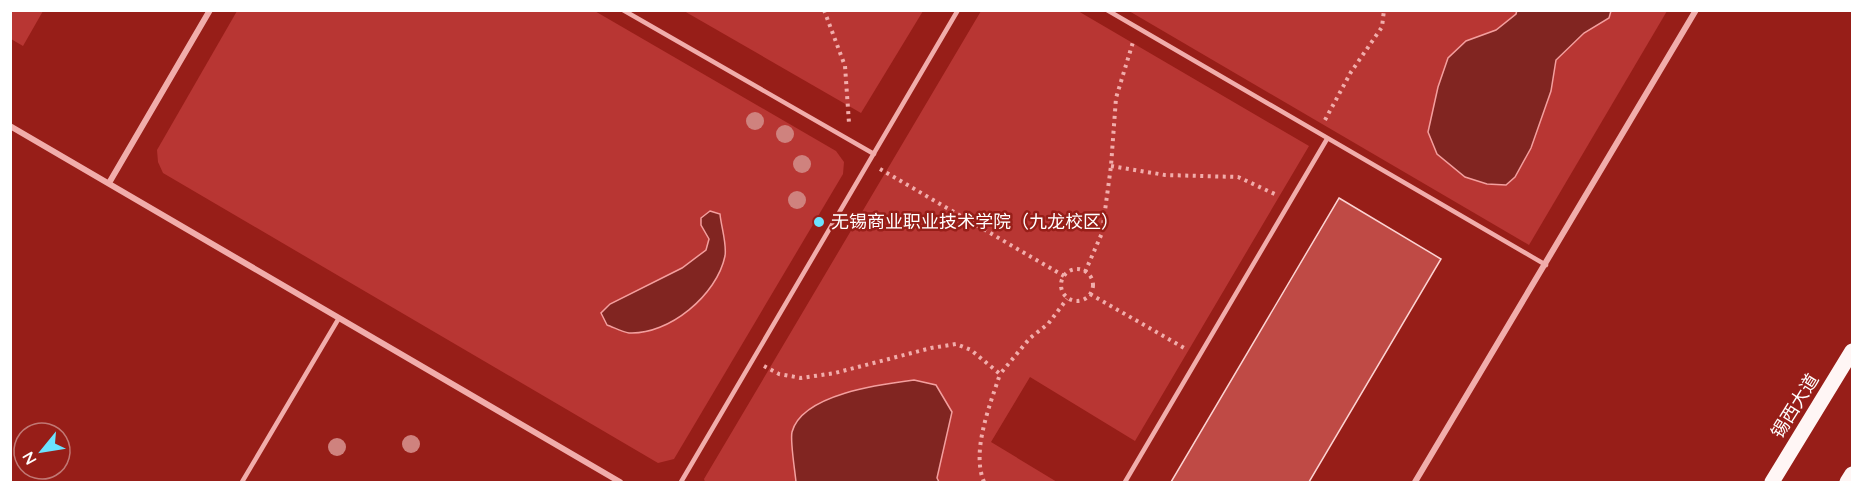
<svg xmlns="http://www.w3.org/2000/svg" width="1863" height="493" font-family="Quicksand,'Noto Sans SC',sans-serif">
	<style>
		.green { fill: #b83633 }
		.water { fill: #812521; stroke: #f39f9e; stroke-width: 1.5 }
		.building { fill: #bf4a45; stroke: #fcd3d2; stroke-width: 1.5 }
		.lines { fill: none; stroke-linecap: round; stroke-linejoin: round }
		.path { stroke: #f1adab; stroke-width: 4; stroke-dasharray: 3 4.5; stroke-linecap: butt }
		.service { stroke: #f1adab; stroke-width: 4.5 }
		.minor { stroke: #f1adab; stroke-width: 6 }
		.primary { stroke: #fff6f5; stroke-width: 15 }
		.tree { fill: #cf827e }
		.poi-dot { fill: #6be3ff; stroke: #971e18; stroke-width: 2 }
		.labels { text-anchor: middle; stroke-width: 5; stroke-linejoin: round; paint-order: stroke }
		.poi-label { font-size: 18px; fill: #fff; stroke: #971e18; text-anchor: start }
		.street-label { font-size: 18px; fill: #fff; stroke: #971e18 }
	</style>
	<rect width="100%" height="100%" fill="#971e18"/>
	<g class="green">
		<path d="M11,10L43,11L23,46L11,39Z"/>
		<path d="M593,10L836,151L844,162L843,174L674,459L658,463L163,173L158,162L157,150L237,11Z"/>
		<path d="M684,11L923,10V11L861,113Z"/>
		<path d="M981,11H1078L1309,146L1135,441L1030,377L991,442L1057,482H705L704,479Z"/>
		<path d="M1129,11H1667L1529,245Z"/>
	</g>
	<g class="water">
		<path d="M1517,10L1611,11L1609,18L1584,33L1556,60L1551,91L1531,148L1515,177L1506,185L1487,184L1465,177L1437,154L1428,132L1438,87L1448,58L1466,41L1496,30L1516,14Z"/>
		<path d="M710,211L720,214C721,226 727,244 725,256C717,295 669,335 629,333C622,332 613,327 607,325L601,313L610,304L682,268L706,250L709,239L701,225V218Z"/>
		<path d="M914,380L936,385L952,412L937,478L939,482H796C795,471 790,441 792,432C802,394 882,384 914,380Z"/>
	</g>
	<path class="building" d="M1339,198L1441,259L1309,482H1171Z"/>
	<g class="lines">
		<g class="path">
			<path d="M824,10L845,66L849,123"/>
			<path d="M1325,120L1351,72L1382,27L1384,10"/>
			<path d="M1111,166L1165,175L1238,177L1277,195"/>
			<path d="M880,169L1064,276"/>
			<circle cx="1077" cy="285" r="16"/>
			<path d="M1085,272L1102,233L1111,166L1116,98L1133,42"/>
			<path d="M1090,294L1186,349"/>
			<path d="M764,366L779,374L801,378L835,373L931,348L956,344L971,350L1000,374L1030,338L1048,324L1067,299"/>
			<path d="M984,482C971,451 990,405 1000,374"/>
		</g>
		<g class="service">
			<path d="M623,10L874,154"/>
			<path d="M1107,10L1546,265"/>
			<path d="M242,482L339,318"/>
			<path d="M681,482L958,10"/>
			<path d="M1125,482L1327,139"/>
		</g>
		<g class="minor">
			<path d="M10,126L620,482"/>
			<path d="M109,183L210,10"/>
			<path d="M1415,482L1696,10"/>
		</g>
		<g class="primary">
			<path d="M1772,482L1852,351"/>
			<path d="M1847,482L1852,474"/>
		</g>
	</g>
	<g class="tree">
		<circle cx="755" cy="121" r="9"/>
		<circle cx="785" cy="134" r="9"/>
		<circle cx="802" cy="164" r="9"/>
		<circle cx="797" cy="200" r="9"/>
		<circle cx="411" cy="444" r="9"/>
		<circle cx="337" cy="447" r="9"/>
	</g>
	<circle class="poi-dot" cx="819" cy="222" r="6"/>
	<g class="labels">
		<g class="poi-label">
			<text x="831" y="228">无锡商业职业技术学院（九龙校区）</text>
		</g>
		<g class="street-label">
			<text transform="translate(1795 406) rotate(-58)" y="6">锡西大道</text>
		</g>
	</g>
	<rect width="1863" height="493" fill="none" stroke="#ffffff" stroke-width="24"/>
	<g transform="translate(42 451) rotate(240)"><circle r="28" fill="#971e18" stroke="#c17874" stroke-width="1.5"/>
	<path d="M0-4.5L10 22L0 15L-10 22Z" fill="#6be3ff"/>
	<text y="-9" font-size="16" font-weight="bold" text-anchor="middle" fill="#ffffff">N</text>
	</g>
</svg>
